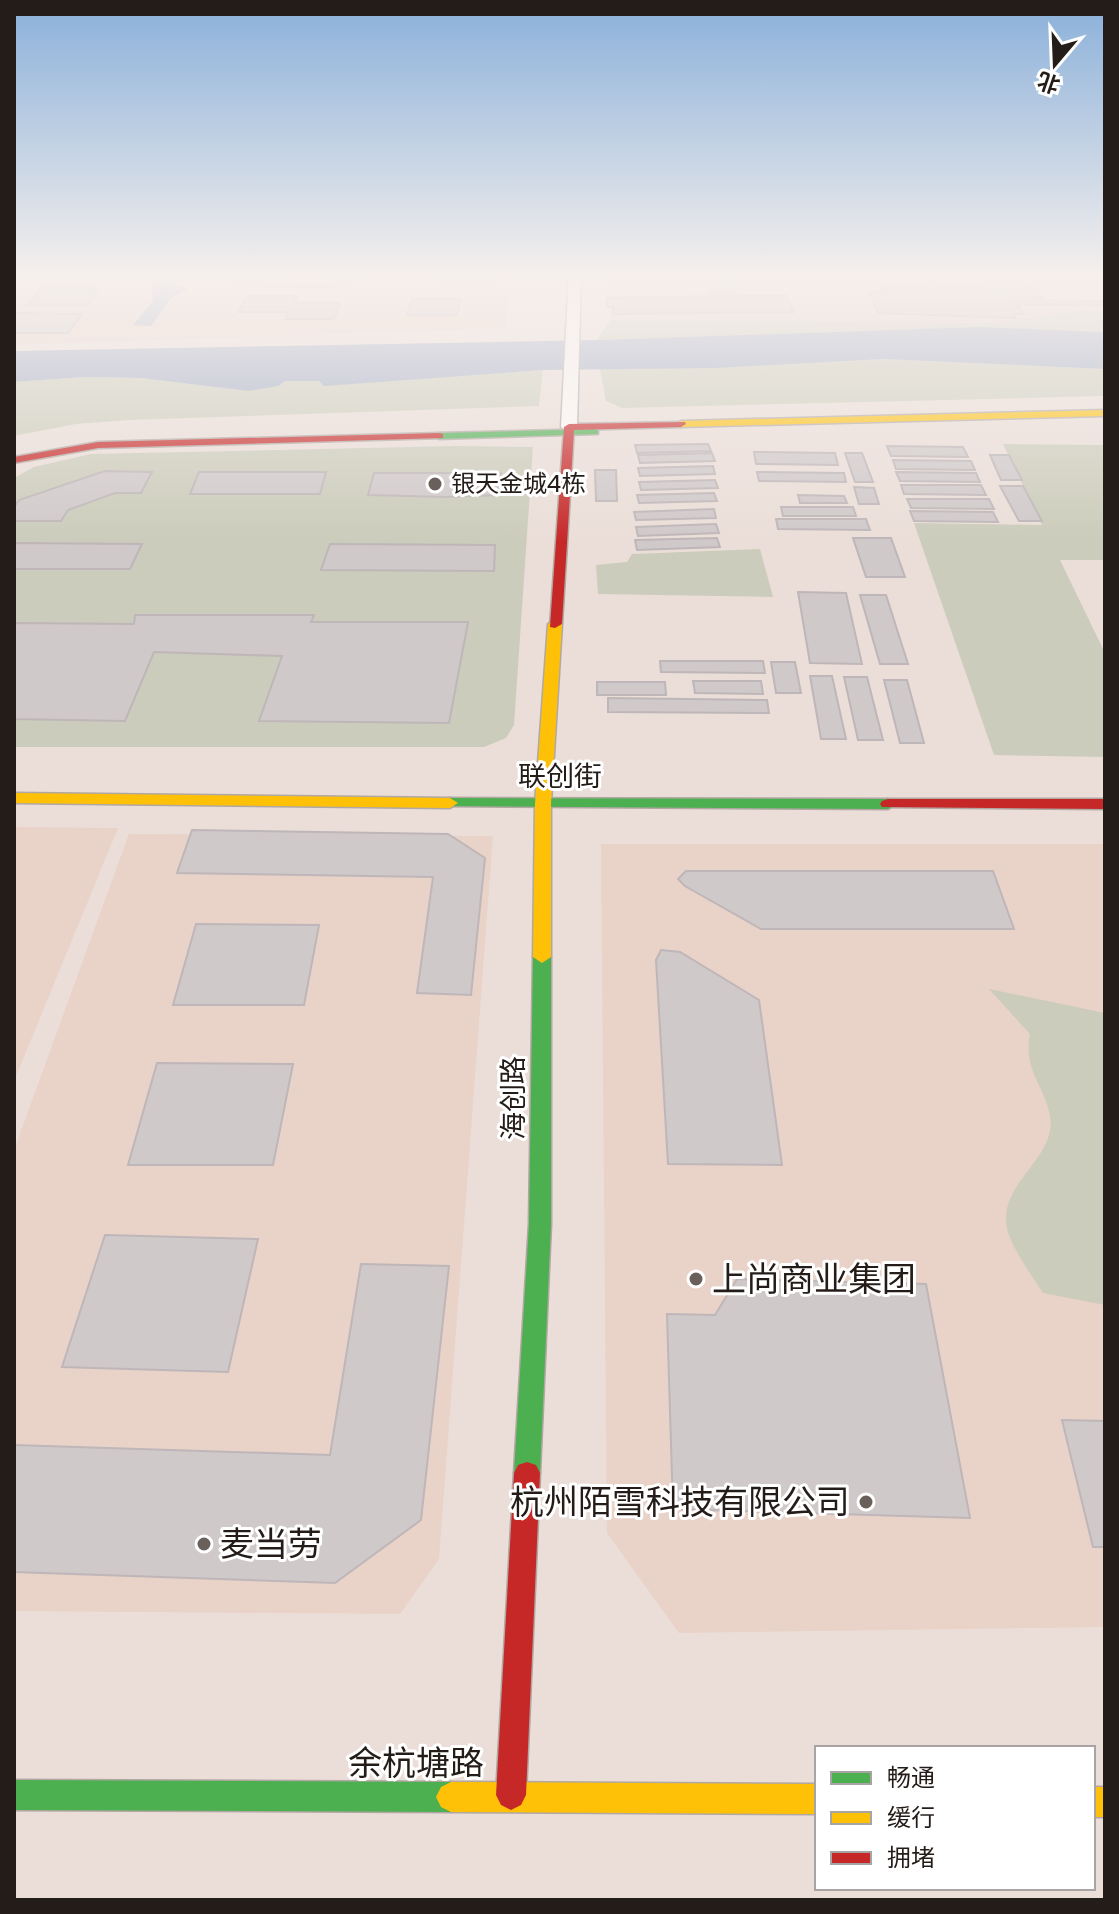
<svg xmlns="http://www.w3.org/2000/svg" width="1119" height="1914" font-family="'Golos Text','Noto Sans SC',sans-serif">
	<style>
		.built { fill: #e9d2c8 }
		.education { fill: #e2d0c9 }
		.green { fill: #cbccbb }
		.water { fill: #9daac5 }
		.building { fill: #d0c9ca; stroke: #beb6b8; stroke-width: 2 }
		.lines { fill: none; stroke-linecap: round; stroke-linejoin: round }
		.street-casing { stroke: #b1a8a3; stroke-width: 3 }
		.fast-casing { stroke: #b1a8a3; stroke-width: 3 }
		.slow-casing { stroke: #b1a8a3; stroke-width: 3 }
		.jam-casing { stroke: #b1a8a3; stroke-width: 3 }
		.street { fill: #fcfaf9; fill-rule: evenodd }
		.fast { fill: #4caf50; fill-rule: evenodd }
		.slow { fill: #ffc107; fill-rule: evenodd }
		.jam { fill: #c62828; fill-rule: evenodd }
		.poi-dot { fill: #6a605b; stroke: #fff; stroke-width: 3 }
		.labels { text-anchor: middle; stroke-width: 6; stroke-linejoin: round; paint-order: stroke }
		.far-poi-label { font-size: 24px; fill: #241c18; stroke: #fff; text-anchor: start }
		.street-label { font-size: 28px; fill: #241c18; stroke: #fff }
		.near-poi-label { font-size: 34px; fill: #241c18; stroke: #fff; text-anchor: start }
		.near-street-label { font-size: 34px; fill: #241c18; stroke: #fff }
	</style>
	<rect width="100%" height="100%" fill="#ebded8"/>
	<g class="built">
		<path d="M14,274H514L505,328L14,345Z"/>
		<path d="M14,827L118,828L14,1081Z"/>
		<path d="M129,834L493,836L439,1559L400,1614L14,1611V1150Z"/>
		<path d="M601,844H1105V1627L679,1633L607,1533Z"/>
	</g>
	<path class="education" d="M609,274H1105V311H1075L997,323L611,320Z"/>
	<g class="green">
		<path d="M1075,311H1105V332L979,327L597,340L611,320L997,323Z"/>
		<path d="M883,359L1105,369V396L622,408L606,401L600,369Z"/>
		<path d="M543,370L539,406L130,420L76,424L14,436V382L84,377L141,378L248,391L284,381H375Z"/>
		<path d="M1003,444L1105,445V560H1060L1105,653V757L994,755L914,523L1042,525Z"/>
		<path d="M456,446L533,447L514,725L506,738L484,747H14V478L34,467L91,454Z"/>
		<path d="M760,549L773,597L598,594L596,565L627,562L632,554Z"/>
		<path d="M989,989L1105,1013V1305L1043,1293C1032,1276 1019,1258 1011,1240C987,1187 1058,1162 1050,1116C1044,1084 1023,1070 1030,1034Z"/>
	</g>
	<g class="water">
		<path d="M150,274H181L172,284L189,288L170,299L151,326L133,325L153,301Z"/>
		<path d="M334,274L360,275L358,281L323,289L228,286L329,284Z"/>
		<path d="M871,274H1105V276Z"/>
		<path d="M979,327L1105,332V369L883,359L714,368L543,370L324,386L319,381H285L278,386L248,391L141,378L84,377L14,382V351L597,340Z"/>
	</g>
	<g class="building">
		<path d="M233,274H279L276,281L229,280Z"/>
		<path d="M401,274H493L491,283H443L445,277Z"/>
		<path d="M613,274H764L765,276L620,275Z"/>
		<path d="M717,276H729L733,282H739L740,289H734L733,296L709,292L707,280H717Z"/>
		<path d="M924,282L979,286L988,290L1036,288L1042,298L1020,297L1022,301H1015L1024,314H1013L1015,318L878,313L870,292H885L882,286L926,285Z"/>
		<path d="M41,288H100L88,305H27Z"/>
		<path d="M786,295L794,312L613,314V307H607V298Z"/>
		<path d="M247,296H297L294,303H340L334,319H285L288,312H238Z"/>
		<path d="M412,299H460L457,315H407Z"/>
		<path d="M1022,300L1105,301V305L1018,304L1015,301Z"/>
		<path d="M14,313L82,314L68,333H14Z"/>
		<path d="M708,444L711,451L637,453L635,445Z"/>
		<path d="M887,446L963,447L968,457L891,456Z"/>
		<path d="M754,452L835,453L838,465L756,464Z"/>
		<path d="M712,453L715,461L640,463L638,455Z"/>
		<path d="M845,453H862L873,482H855Z"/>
		<path d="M990,455H1009L1022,480H1001Z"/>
		<path d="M893,460L971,461L975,470L896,469Z"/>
		<path d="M713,466L715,474L640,476L638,468Z"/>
		<path d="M595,470H616L617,501H596Z"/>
		<path d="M105,471L152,472L141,493H115L68,510L61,521H14V507L19,500Z"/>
		<path d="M199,472H326L320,494H190Z"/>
		<path d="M757,472L844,473L846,482L759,481Z"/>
		<path d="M896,472L976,473L980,482L900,481Z"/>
		<path d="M374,473H501L498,495L446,497L368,495Z"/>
		<path d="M715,480L718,488L641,490L639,482Z"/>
		<path d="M901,485H981L986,495L904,494Z"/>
		<path d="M1000,486H1023L1042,521H1019Z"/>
		<path d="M854,487L874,488L879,504H859Z"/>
		<path d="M714,493L717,501L639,503L637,495Z"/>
		<path d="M798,495L844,496L847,503H800Z"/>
		<path d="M907,499H989L994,509L911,508Z"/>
		<path d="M781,507H853L856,516H783Z"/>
		<path d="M714,509L716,518L636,520L634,512Z"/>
		<path d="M910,511L993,512L998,522L914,521Z"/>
		<path d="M776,519H866L870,530L778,529Z"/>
		<path d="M716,524L719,533L638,536L636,527Z"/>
		<path d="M717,538L720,547L637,550L635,540Z"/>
		<path d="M853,538H891L905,577H866Z"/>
		<path d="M14,543L142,544L130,569H14Z"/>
		<path d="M330,544L495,545L494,571L321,570Z"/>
		<path d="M798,592L846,593L862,664L810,663Z"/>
		<path d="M860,595H886L908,664H880Z"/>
		<path d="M135,615H314L311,622H468L449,723L259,721L282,656L154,652L125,721L14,719V623L134,624Z"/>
		<path d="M660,661H763L765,673L661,672Z"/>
		<path d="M771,662H795L801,693H776Z"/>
		<path d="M810,676H832L846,739H821Z"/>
		<path d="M844,677H867L883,740H858Z"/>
		<path d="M884,680H907L924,743H900Z"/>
		<path d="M693,681H761L763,694L695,693Z"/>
		<path d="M597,682H665L666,695H597Z"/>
		<path d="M608,698L767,700L769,713L608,712Z"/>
		<path d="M192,830L448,834L485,858L471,995L417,993L433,877L177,873Z"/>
		<path d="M686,871H993L1014,929H761L685,886L678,879Z"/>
		<path d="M196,924L319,925L304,1005H173Z"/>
		<path d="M661,950L680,952L759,1000L782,1165L668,1164L656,960Z"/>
		<path d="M157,1063L293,1064L273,1165H128Z"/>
		<path d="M105,1235L258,1239L228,1372L62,1367Z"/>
		<path d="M361,1264L449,1266L421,1520L335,1583L14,1572V1445L330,1455Z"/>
		<path d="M737,1279L926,1284L970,1518L673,1509L667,1314L715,1315Z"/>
		<path d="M1062,1420L1105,1421V1547H1093Z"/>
	</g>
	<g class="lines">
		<g class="street-casing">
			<path id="street" d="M569,274H581L577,427L569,432L561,427Z"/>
		</g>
		<g class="fast-casing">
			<g id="fast">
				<path d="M594,429L598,430V434L439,439L434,436L439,433Z"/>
				<path d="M450,798L888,799L896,804L888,809L444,806L442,803L444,800Z"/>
				<path d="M542,951L551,957V1224L540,1473L536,1481L527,1484L518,1481L514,1473L529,1224L533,957Z"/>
				<path d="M14,1780L451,1782L461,1787L466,1797L461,1807L451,1812L14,1810Z"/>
			</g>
		</g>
		<g class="slow-casing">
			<g id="slow">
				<path d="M1105,410V416L681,427L676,424L681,421Z"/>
				<path d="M555,620L562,624L551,804V957L542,963L533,957L535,804L548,624Z"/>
				<path d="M14,793L450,798L458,803L450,808L14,803Z"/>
				<path d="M451,1782L817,1784V1814L451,1812L441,1807L436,1797L441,1787Z"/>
				<rect x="1093" y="1787" width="12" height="30"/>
			</g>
		</g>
		<g class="jam-casing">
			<g id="jam">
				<path d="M685,422L686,424L681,427L574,430L562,624L555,628L550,627L564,427L569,424Z"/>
				<path d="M439,433L443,434V438L98,448L14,463V457L98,442Z"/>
				<path d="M888,799H1105V809L882,807L880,804L882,801Z"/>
				<path d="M527,1462L536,1465L540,1473L526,1795L521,1805L511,1810L501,1805L496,1795L514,1473L518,1465Z"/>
			</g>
		</g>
		<use href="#street" class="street"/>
		<use href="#fast" class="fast"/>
		<use href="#slow" class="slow"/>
		<use href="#jam" class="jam"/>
	</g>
	<linearGradient id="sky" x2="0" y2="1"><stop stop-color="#8ab0da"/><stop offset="0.51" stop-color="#f6f0ed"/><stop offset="1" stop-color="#f6f0ed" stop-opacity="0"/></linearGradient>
	<rect width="1119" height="542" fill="url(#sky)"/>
	<g class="poi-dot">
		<circle cx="435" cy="484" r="8"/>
		<circle cx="696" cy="1279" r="8"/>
		<circle cx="866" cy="1502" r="8"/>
		<circle cx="204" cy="1544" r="8"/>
	</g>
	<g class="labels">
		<g class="far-poi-label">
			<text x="451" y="492">银天金城4栋</text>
		</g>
		<g class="street-label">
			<text x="560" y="786">联创街</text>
			<text transform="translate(513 1098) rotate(-90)" y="10">海创路</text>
		</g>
		<g class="near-poi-label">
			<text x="712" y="1291">上尚商业集团</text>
			<text x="850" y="1514" text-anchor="end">杭州陌雪科技有限公司</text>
			<text x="220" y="1556">麦当劳</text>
		</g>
		<g class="near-street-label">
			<text x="416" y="1775">余杭塘路</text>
		</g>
	</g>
	<rect width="1119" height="1914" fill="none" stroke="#241c18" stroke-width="32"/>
	<rect x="815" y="1746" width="280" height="144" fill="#ffffff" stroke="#a7a4a3" stroke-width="2"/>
	<rect x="831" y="1772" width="40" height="12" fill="#4caf50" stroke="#a7a4a3" stroke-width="2"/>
	<text x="887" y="1786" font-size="24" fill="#241c18">畅通</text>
	<rect x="831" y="1812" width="40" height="12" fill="#ffc107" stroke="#a7a4a3" stroke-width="2"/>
	<text x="887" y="1826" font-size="24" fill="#241c18">缓行</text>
	<rect x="831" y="1852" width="40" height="12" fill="#c62828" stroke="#a7a4a3" stroke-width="2"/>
	<text x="887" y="1866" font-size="24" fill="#241c18">拥堵</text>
	<g transform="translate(1055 64) rotate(199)" stroke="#ffffff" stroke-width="6" paint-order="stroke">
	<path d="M0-6L14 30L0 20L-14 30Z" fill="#241c18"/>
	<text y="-12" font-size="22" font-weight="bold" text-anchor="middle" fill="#241c18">北</text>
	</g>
</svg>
